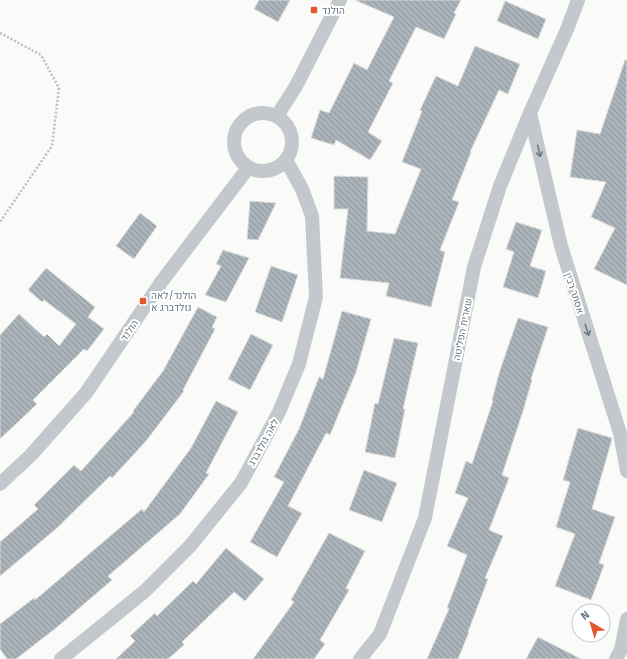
<svg xmlns="http://www.w3.org/2000/svg" width="627" height="659" font-family="'Fira Sans',Heebo,sans-serif">
	<style>
		.building { fill: url(#building-back-hatch); stroke: #dcdcda }
		.lines { fill: none; stroke-linecap: round; stroke-linejoin: round }
		.path { stroke: #bbbfc2; stroke-width: 2.5; stroke-dasharray: 2 2; stroke-linecap: butt }
		.street { stroke: #c3c8cc; stroke-width: 14 }
		.oneway { stroke: #6a7a87 }
		.poi-dot { fill: #e4572e; stroke: #fff; stroke-width: 1.5 }
		.labels { text-anchor: middle; stroke-width: 4; stroke-linejoin: round; paint-order: stroke }
		.poi-label { font-size: 10px; fill: #657683; stroke: #fff; text-anchor: start }
		.street-label { font-size: 10px; fill: #657683; stroke: #fff }
	</style>
	<defs>
		<pattern id="building-back-hatch" width="6" height="6" patternUnits="userSpaceOnUse"><rect width="6" height="6" fill="#aab3b9"/><path d="M-1 5l2 2M0 0l6 6M5-1l2 2" fill="none" stroke="#8e969c"/></pattern>
	</defs>
	<rect width="100%" height="100%" fill="#fafaf8"/>
	<g class="building">
		<path d="M259,0H290L278,22L254,9Z"/>
		<path d="M355,0H461L454,13L456,14L444,39L416,27L389,81L393,83L368,132L382,141L370,160L336,140L334,145L311,138L320,110L329,113L354,63L367,70L394,17Z"/>
		<path d="M505,1L546,19L538,39L497,21Z"/>
		<path d="M475,46L520,64L508,94L499,90L470,152H471L452,200L459,202L440,250L445,252L431,307L386,296L389,283L340,278L348,209H334V176L368,177L367,231L395,234L421,169L402,162L422,111L420,110L436,76L458,86Z"/>
		<path d="M625,60H627V285L594,269L615,228L591,217L606,182L570,177L577,130L600,134Z"/>
		<path d="M250,201L276,203L258,240L247,239Z"/>
		<path d="M140,213L157,226L134,259L116,246Z"/>
		<path d="M516,222L542,230L530,266L546,271L538,298L503,287L514,252L506,249Z"/>
		<path d="M223,250L249,258L226,302L205,295L221,266L216,264Z"/>
		<path d="M271,266L298,275L282,322L255,312Z"/>
		<path d="M46,268L95,307L88,317L104,329L87,351L84,349L33,400L37,404L0,439V335L19,314L44,337L47,334L59,346L76,324L44,300L42,302L28,290Z"/>
		<path d="M198,307L217,317L212,327L215,329L183,390L184,391L146,441L112,478L110,476L57,528L0,576V542L38,509L34,505L74,465L81,471L134,412L133,411L163,371Z"/>
		<path d="M342,311L371,319L356,372L330,435L326,433L288,506L302,513L277,557L250,542L284,482L274,477L299,429L319,377L323,379Z"/>
		<path d="M518,318L548,327L531,379L532,380L523,411L502,475L509,478L489,530L503,536L485,578L488,579L468,632H469L458,659H427L449,609L447,608L467,555L447,546L468,498L455,493L466,461L472,464L493,401L492,400L500,370Z"/>
		<path d="M251,334L273,345L250,390L228,379Z"/>
		<path d="M394,338L418,343L403,409H405L395,458L365,452L375,403L378,404Z"/>
		<path d="M216,401L238,412L206,473L209,474L180,514L108,576L112,580L56,628L16,659H7L0,649V624L34,598L35,600L142,509L144,512L191,448Z"/>
		<path d="M578,428L612,438V439L592,509L615,517L599,563L604,565L591,600L555,586L575,534L556,527L570,482L563,480Z"/>
		<path d="M364,470L397,483L382,522L349,510Z"/>
		<path d="M329,533L365,551L346,588L349,590L320,640L325,644L314,659H253L294,602L291,600Z"/>
		<path d="M226,548L264,579L245,601L234,592L182,642L184,645L168,659H116L135,641L130,636L155,613L157,616L193,581L196,584Z"/>
		<path d="M538,637L581,659H526Z"/>
	</g>
	<g class="lines">
		<path class="path" d="M0,33L41,55L59,88L52,146L0,222"/>
		<g class="street">
			<circle cx="263" cy="142" r="29"/>
			<path d="M530,113L561,246L620,433L627,471"/>
			<path d="M277,116L296,86L340,0"/>
			<path d="M0,484L31,455L86,393L162,281L248,168"/>
			<path d="M61,659L145,591L190,546L241,483L279,412L299,364L316,297L312,216L302,189L286,160"/>
			<path d="M360,659L380,634L425,518L474,267L500,186L530,113L568,27L578,0"/>
			<path d="M616,659L621,650L627,619"/>
		</g>
	</g>
	<defs><path id="oneway-shaft" d="M-6 0H5M1.5-3L5.5 0L1.5 3" fill="none" stroke-width="1.6" stroke-linecap="round" stroke-linejoin="round"/></defs>
	<g class="oneway">
		<use href="#oneway-shaft" transform="translate(539 151) rotate(77)"/>
		<use href="#oneway-shaft" transform="translate(587 330) rotate(72)"/>
	</g>
	<g class="poi-dot">
		<rect x="310" y="6" width="8" height="8" rx="2"/>
		<rect x="139" y="297" width="8" height="8" rx="2"/>
	</g>
	<g class="labels">
		<g class="poi-label">
			<text x="322" y="14">הולנד</text>
			<text x="151" y="299">הולנד/לאה<tspan x="151" dy="12">גולדברג א</tspan></text>
		</g>
		<g class="street-label">
			<text transform="translate(575 293) rotate(72)" y="4">אסתר רבין</text>
			<text transform="translate(462 329) rotate(-79)" y="4">שארית הפליטה</text>
			<text transform="translate(129 330) rotate(-56)" y="4">הולנד</text>
			<text transform="translate(263 442) rotate(-61)" y="4">לאה גולדברג</text>
		</g>
	</g>
	<g transform="translate(591 623) rotate(322)"><circle r="19" fill="#ffffff" stroke="#c1c8cd"/>
	<path d="M0-3L7 15L0 10L-7 15Z" fill="#e4572e"/>
	<text y="-6" font-size="11" font-weight="bold" text-anchor="middle" fill="#657683">N</text>
	</g>
</svg>
